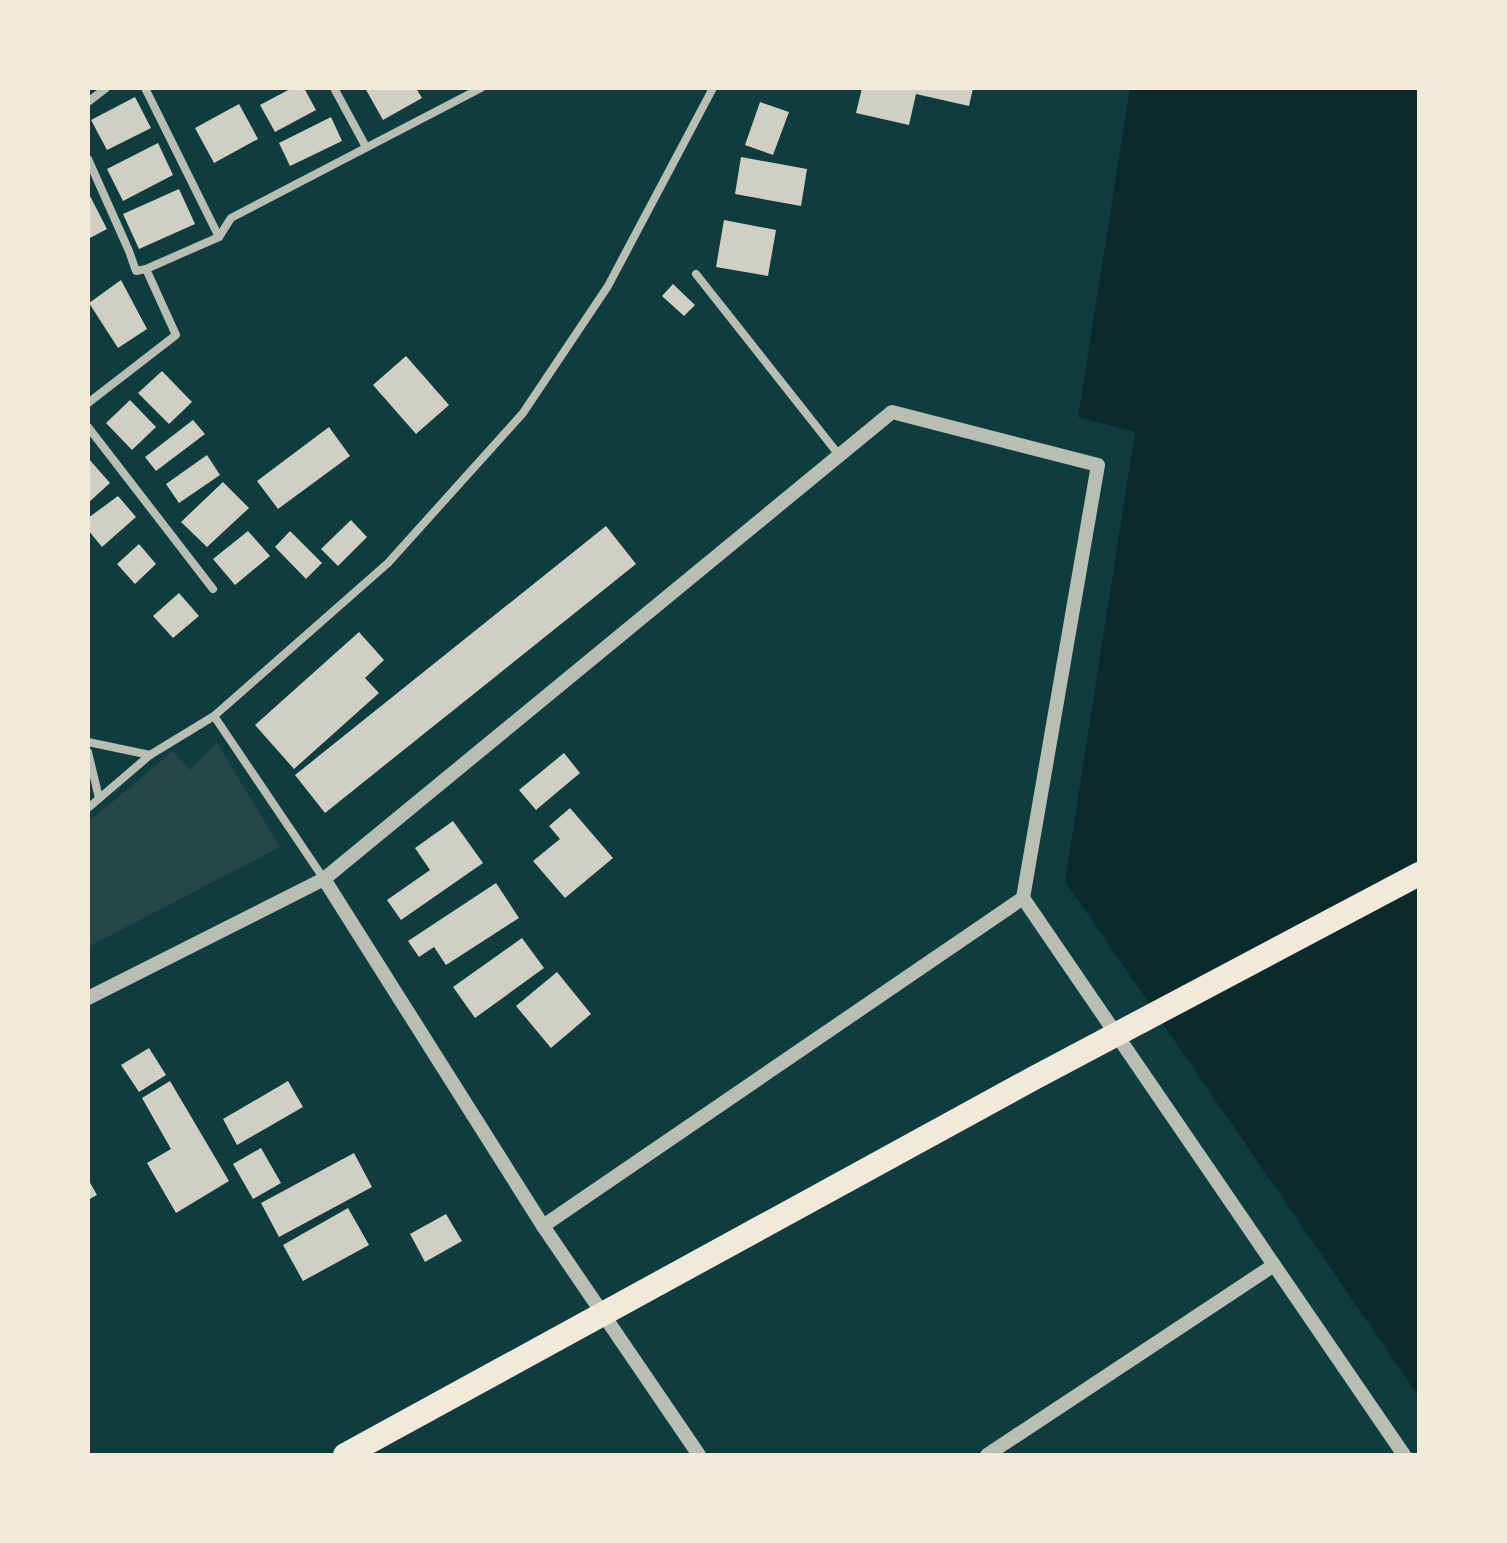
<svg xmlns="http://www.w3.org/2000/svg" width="1507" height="1543" font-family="Poppins,sans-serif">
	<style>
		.green { fill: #244646 }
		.water { fill: #0a2a2b }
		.building { fill: #cfcfc3 }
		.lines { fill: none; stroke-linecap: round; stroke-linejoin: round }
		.minor { stroke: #b8beb3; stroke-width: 8 }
		.tertiary { stroke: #b8beb3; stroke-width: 14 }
		.motorway { stroke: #f1e9da; stroke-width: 24 }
	</style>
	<rect width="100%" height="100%" fill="#0f3d3e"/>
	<path class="green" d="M217,743L280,847L88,947V822L173,751L190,770Z"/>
	<path class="water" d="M1130,88H1419V1397L1065,881L1135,432L1078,417Z"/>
	<g class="building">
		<path d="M292,88H304L316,110L275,132L260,105Z"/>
		<path d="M365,88H416L422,98L383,120Z"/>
		<path d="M862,88H973L969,106L916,94L909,125L856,113Z"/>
		<path d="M135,97L151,128L107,150L91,120Z"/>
		<path d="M760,102L789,112L773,155L745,145Z"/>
		<path d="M239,104L258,139L214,163L195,128Z"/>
		<path d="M331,117L342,141L290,166L279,143Z"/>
		<path d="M158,143L173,175L123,201L107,169Z"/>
		<path d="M741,157L807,169L801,206L735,194Z"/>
		<path d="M179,189L195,224L139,249L123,214Z"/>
		<path d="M88,192L107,229L88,239Z"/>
		<path d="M724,220L776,230L768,276L716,267Z"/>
		<path d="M121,280L147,329L118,348L89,303Z"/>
		<path d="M673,284L695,305L684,316L662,296Z"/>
		<path d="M406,356L449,405L416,434L373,385Z"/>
		<path d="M162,371L192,402L169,424L138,393Z"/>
		<path d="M130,400L156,427L132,450L106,423Z"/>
		<path d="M193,420L205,434L156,471L145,457Z"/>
		<path d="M329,427L350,456L278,509L257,481Z"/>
		<path d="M207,455L220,475L179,503L166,484Z"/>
		<path d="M88,458L110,483L88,503Z"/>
		<path d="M223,482L249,508L207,547L181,522Z"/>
		<path d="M118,496L136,517L102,547L88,530V518Z"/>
		<path d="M351,520L367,537L338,566L321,549Z"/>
		<path d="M606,526L636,564L325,813L295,775Z"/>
		<path d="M248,531L270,556L235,585L213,559Z"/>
		<path d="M290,531L322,563L306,579L275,547Z"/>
		<path d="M139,544L156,564L135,584L117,564Z"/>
		<path d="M179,593L199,616L173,638L153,616Z"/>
		<path d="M359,632L384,660L365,678L379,693L294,769L255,725Z"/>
		<path d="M564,753L580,773L536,810L519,790Z"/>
		<path d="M570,808L613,858L565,898L533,861L560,839L549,826Z"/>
		<path d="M453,821L483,863L401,920L387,900L430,870L415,848Z"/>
		<path d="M496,883L519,918L446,965L434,947L419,957L408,941Z"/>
		<path d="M522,938L544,968L475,1018L453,987Z"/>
		<path d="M557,972L591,1014L551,1048L516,1006Z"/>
		<path d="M149,1048L166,1075L139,1092L121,1065Z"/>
		<path d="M170,1081L229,1181L176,1213L147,1163L171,1149L142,1098Z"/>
		<path d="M288,1081L303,1107L237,1145L223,1119Z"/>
		<path d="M261,1148L281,1183L253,1199L233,1164Z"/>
		<path d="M354,1153L372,1187L279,1237L261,1203Z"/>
		<path d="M88,1179L97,1195L88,1200Z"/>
		<path d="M348,1208L369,1245L303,1281L283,1245Z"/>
		<path d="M446,1214L462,1241L425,1262L410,1234Z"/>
	</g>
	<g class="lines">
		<g class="minor">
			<path d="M145,88L219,237"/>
			<path d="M334,88L366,147"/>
			<path d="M88,102L106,88"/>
			<path d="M88,159L129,251L136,271L146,269"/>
			<path d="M696,274L839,455"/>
			<path d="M88,403L176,335L146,269L219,237L231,218L481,88"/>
			<path d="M88,427L213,589"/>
			<path d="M214,716L324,879"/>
			<path d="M88,742L150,755"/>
			<path d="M88,752L99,798"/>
			<path d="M88,808L150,755L214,716L388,563L523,413L608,286L713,88"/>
		</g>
		<g class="tertiary">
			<path d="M324,879L892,412L1098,465L1023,898L1404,1455"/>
			<path d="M88,998L324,879L543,1226L699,1455"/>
			<path d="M543,1226L1023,898"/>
			<path d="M987,1455L1274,1265"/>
		</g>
		<path class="motorway" d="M345,1455L1034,1078L1419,874"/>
	</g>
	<rect width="1507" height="1543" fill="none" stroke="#f1e9da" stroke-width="180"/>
</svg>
